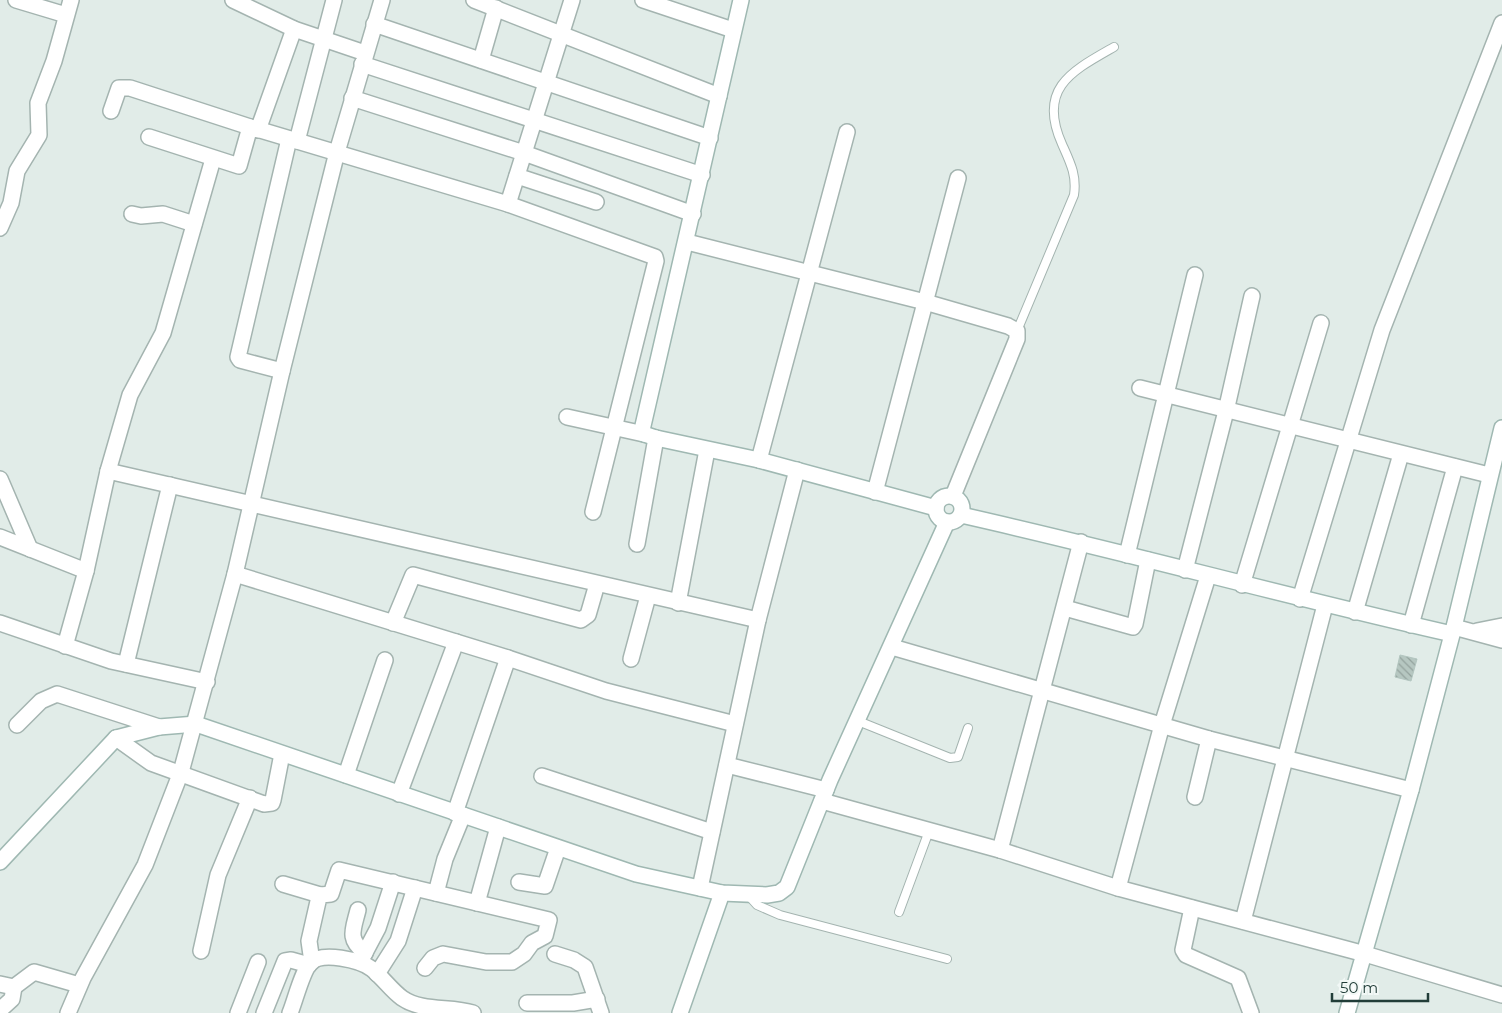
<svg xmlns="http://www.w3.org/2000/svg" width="1502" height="1013" font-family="Montserrat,sans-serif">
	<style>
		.building { fill: url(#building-back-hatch); stroke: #b3c6c0 }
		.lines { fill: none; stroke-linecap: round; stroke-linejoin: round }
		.lane-casing { stroke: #a4b4b0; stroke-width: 10 }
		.street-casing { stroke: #a4b4b0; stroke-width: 18 }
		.secondary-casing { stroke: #9fb8b2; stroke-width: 18 }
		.lane { stroke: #fff; stroke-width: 8 }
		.street { stroke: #fff; stroke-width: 15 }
		.secondary { stroke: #fff; stroke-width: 15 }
	</style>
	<defs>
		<pattern id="building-back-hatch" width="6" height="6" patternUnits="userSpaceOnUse" patternTransform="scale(1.25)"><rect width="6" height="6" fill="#b6c7c1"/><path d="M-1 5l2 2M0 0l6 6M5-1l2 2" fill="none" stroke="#94a39e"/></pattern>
	</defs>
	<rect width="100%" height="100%" fill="#e1ece8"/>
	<path class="building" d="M1400,655L1417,659L1411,681L1395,677Z"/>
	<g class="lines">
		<g class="lane-casing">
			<g id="lane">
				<path d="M1017,331L1074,195C1077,175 1070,162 1062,144C1037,88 1072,71 1114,47"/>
				<path d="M858,721L950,758L958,757L968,728"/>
				<path d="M748,895L757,905L780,915L947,959"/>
				<path d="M899,912L929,831"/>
			</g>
		</g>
		<g class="street-casing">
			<g id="street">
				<path d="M16,0L66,15"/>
				<path d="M233,0L294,29L365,53"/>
				<path d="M474,0L719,96"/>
				<path d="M643,0L733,30"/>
				<path d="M374,24L710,138"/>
				<path d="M481,60L496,8"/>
				<path d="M362,64L702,175"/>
				<path d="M352,98L524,153L693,214"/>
				<path d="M111,111L119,88H130L250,127L508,204L655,257L656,261L593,512"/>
				<path d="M258,130L294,29"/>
				<path d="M149,137L239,166L250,127"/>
				<path d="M297,141L334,0"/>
				<path d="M517,176L596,202"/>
				<path d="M508,204L572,0"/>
				<path d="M132,214L141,216L163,214L194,224"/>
				<path d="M0,228L11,203L17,171L39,135L38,103L54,61L71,0"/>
				<path d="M687,242L925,302L1008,326L1017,331V339L953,496"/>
				<path d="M282,371L240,360L238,357L289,139"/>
				<path d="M1140,388L1489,475"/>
				<path d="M567,417L644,434"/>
				<path d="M759,460L847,132"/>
				<path d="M108,471L758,620"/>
				<path d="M0,479L30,549"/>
				<path d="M875,492L958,178"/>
				<path d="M0,537L86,571"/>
				<path d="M637,544L656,438"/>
				<path d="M1127,555L1195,275"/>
				<path d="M1185,570L1226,411L1252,296"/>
				<path d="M235,574L508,658L606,691L735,724"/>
				<path d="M1242,585L1321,323"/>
				<path d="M1300,599L1382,330L1502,23"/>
				<path d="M678,603L707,450"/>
				<path d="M1065,608L1133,627L1135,624L1148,560"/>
				<path d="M1355,612L1401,454"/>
				<path d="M0,623L111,661L207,682"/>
				<path d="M393,623L413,575L581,620L588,615L597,584"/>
				<path d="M1411,625L1455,467"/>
				<path d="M1454,627L1502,640"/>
				<path d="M1477,631L1502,626"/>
				<path d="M65,646L86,571L108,471L130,395L163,333L213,159"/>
				<path d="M892,647L1209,739L1411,790"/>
				<path d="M631,659L648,596"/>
				<path d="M126,664L170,485"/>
				<path d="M17,725L41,701L57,694L159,727"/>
				<path d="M116,738L151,763L264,804L272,803L273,800L282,754"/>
				<path d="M727,765L826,790"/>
				<path d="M346,775L385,660"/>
				<path d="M542,776L712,832"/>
				<path d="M399,794L456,642"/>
				<path d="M1195,797L1209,739"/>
				<path d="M822,801L1000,850L1118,888L1365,954L1502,995"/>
				<path d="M455,813L508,658"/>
				<path d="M1000,850L1081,542"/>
				<path d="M519,882L545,886L558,848"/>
				<path d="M283,884L320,895"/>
				<path d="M700,888L758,620L797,470"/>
				<path d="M1118,888L1162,725L1208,576"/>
				<path d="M436,893L445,859L463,815"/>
				<path d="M477,903L498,827"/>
				<path d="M1192,908L1183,950L1186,955L1238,978L1251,1013"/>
				<path d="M358,910C353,930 347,939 365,953"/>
				<path d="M1243,921L1325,605"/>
				<path d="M201,951L218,875L250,798"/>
				<path d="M555,954L574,960L585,967L601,1013"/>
				<path d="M312,962L309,941L319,897L321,895L331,894L339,870L549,920L545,936L532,943L524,954L512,962H486L443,954L433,958L425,968"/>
				<path d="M360,962L378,928L393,882"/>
				<path d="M377,974L398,941L415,888"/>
				<path d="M0,984L14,987L34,972L79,985"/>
				<path d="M527,1003H573L597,999"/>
				<path d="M0,1010L12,999L14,987"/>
				<path d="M68,1013L83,978L145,865L181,772L235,574L282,371L337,152L382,0"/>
				<path d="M238,1013L258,962"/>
				<path d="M264,1013L285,961L291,960L309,965"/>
				<path d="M290,1013C295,1001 302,972 310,963C322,951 360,960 372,969C383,978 391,990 402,998C422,1012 450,1006 473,1013"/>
			</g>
		</g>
		<g class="secondary-casing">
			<g id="secondary">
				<path d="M741,0L642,430L644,434L656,438L759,460L936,508"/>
				<circle cx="949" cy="509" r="13"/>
				<path d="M961,515C1126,552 1288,597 1452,634"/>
				<path d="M0,862L116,738L159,727L196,724L636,874L722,893L767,895L779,893L787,887L830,780L947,522"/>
				<path d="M680,1013L722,893"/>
				<path d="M1347,1013L1411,790L1454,627L1502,428"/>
			</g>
		</g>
		<use href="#lane" class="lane"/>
		<use href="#street" class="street"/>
		<use href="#secondary" class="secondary"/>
	</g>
	<path d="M1332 993v8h96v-8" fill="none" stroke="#213d38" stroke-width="2.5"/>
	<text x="1340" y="993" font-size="15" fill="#213d38" stroke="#f2f8f6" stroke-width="4" paint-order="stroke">50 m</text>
</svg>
